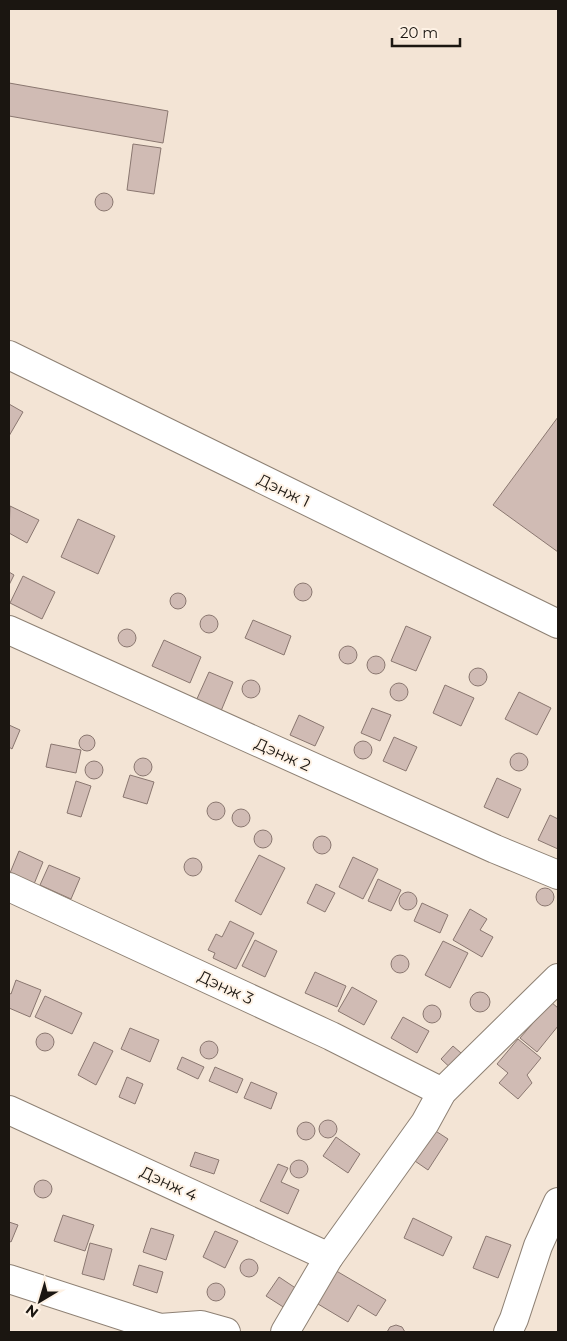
<svg xmlns="http://www.w3.org/2000/svg" width="567" height="1341" font-family="Montserrat,sans-serif">
	<style>
		.building { fill: #d0bbb4; stroke: #8a7770 }
		.lines { fill: none; stroke-linecap: round; stroke-linejoin: round }
		.minor-casing { stroke: #8e8174; stroke-width: 30 }
		.minor { stroke: #fff; stroke-width: 28 }
		.labels { text-anchor: middle; stroke-width: 4; stroke-linejoin: round; paint-order: stroke }
		.street-label { font-size: 16px; fill: #1b1611; stroke: #fef2e5 }
	</style>
	<rect width="100%" height="100%" fill="#f3e4d5"/>
	<g class="building">
		<path d="M9,83L168,111L163,143L9,116Z"/>
		<path d="M133,144L161,148L154,194L127,190Z"/>
		<circle cx="104" cy="202" r="9"/>
		<path d="M9,404L23,412L9,436Z"/>
		<path d="M558,417V552L493,505Z"/>
		<path d="M10,506L39,520L27,543L9,533Z"/>
		<path d="M78,519L115,536L98,574L61,557Z"/>
		<path d="M9,572L14,575L9,585Z"/>
		<path d="M23,576L55,592L42,619L10,603Z"/>
		<circle cx="303" cy="592" r="9"/>
		<circle cx="178" cy="601" r="8"/>
		<circle cx="209" cy="624" r="9"/>
		<path d="M253,620L291,636L284,655L245,638Z"/>
		<path d="M406,626L431,637L416,671L391,661Z"/>
		<circle cx="127" cy="638" r="9"/>
		<path d="M164,640L201,657L190,683L152,666Z"/>
		<circle cx="348" cy="655" r="9"/>
		<circle cx="376" cy="665" r="9"/>
		<circle cx="478" cy="677" r="9"/>
		<path d="M209,672L233,682L221,711L196,701Z"/>
		<circle cx="251" cy="689" r="9"/>
		<circle cx="399" cy="692" r="9"/>
		<path d="M445,685L474,698L461,726L433,713Z"/>
		<path d="M519,692L551,708L537,735L505,719Z"/>
		<path d="M372,708L391,715L380,741L361,733Z"/>
		<path d="M299,715L324,727L315,746L290,735Z"/>
		<path d="M9,725L20,730L12,749L9,747Z"/>
		<circle cx="87" cy="743" r="8"/>
		<path d="M394,737L417,747L406,771L383,761Z"/>
		<circle cx="363" cy="750" r="9"/>
		<path d="M51,744L81,750L76,773L46,767Z"/>
		<circle cx="519" cy="762" r="9"/>
		<circle cx="143" cy="767" r="9"/>
		<circle cx="94" cy="770" r="9"/>
		<path d="M130,775L154,782L147,804L123,797Z"/>
		<path d="M497,778L521,789L508,818L484,807Z"/>
		<path d="M76,781L91,786L81,817L67,813Z"/>
		<circle cx="216" cy="811" r="9"/>
		<circle cx="241" cy="818" r="9"/>
		<path d="M550,815L558,819V849L538,840Z"/>
		<circle cx="263" cy="839" r="9"/>
		<circle cx="322" cy="845" r="9"/>
		<path d="M19,851L43,862L34,884L10,873Z"/>
		<path d="M259,855L285,868L261,915L235,901Z"/>
		<path d="M353,857L378,869L363,899L339,887Z"/>
		<circle cx="193" cy="867" r="9"/>
		<path d="M49,865L80,878L71,899L40,885Z"/>
		<path d="M378,879L401,890L391,911L368,901Z"/>
		<path d="M316,884L335,893L325,912L307,903Z"/>
		<circle cx="545" cy="897" r="9"/>
		<circle cx="408" cy="901" r="9"/>
		<path d="M422,903L448,915L440,933L414,921Z"/>
		<path d="M470,909L487,919L480,930L493,937L482,957L453,940Z"/>
		<path d="M230,921L254,933L236,969L213,958L215,953L208,950L216,934L222,937Z"/>
		<path d="M255,940L277,951L265,977L242,966Z"/>
		<path d="M443,941L468,953L450,988L425,975Z"/>
		<circle cx="400" cy="964" r="9"/>
		<path d="M315,972L346,986L337,1007L305,993Z"/>
		<path d="M16,980L41,990L30,1017L9,1008V993L11,994Z"/>
		<path d="M352,987L377,1001L364,1025L338,1011Z"/>
		<circle cx="480" cy="1002" r="10"/>
		<path d="M45,996L82,1013L72,1034L35,1017Z"/>
		<path d="M551,1002L558,1008V1026L537,1052L520,1038Z"/>
		<circle cx="432" cy="1014" r="9"/>
		<path d="M403,1017L429,1031L417,1053L391,1038Z"/>
		<path d="M130,1028L159,1040L150,1062L121,1049Z"/>
		<circle cx="45" cy="1042" r="9"/>
		<path d="M518,1039L541,1058L527,1075L532,1083L518,1099L499,1083L508,1073L497,1064Z"/>
		<circle cx="209" cy="1050" r="9"/>
		<path d="M94,1042L113,1051L96,1085L78,1075Z"/>
		<path d="M453,1046L469,1060L456,1073L441,1059Z"/>
		<path d="M182,1057L204,1067L198,1079L177,1069Z"/>
		<path d="M215,1067L243,1079L237,1093L209,1081Z"/>
		<path d="M127,1077L143,1084L135,1104L119,1097Z"/>
		<path d="M251,1082L277,1093L271,1109L244,1098Z"/>
		<circle cx="328" cy="1129" r="9"/>
		<circle cx="306" cy="1131" r="9"/>
		<path d="M431,1128L448,1139L428,1170L412,1159Z"/>
		<path d="M336,1137L360,1154L348,1173L323,1156Z"/>
		<path d="M195,1152L219,1160L214,1174L190,1166Z"/>
		<circle cx="299" cy="1169" r="9"/>
		<path d="M278,1164L288,1168L281,1182L299,1190L288,1214L260,1201Z"/>
		<circle cx="43" cy="1189" r="9"/>
		<path d="M63,1215L94,1225L85,1251L54,1241Z"/>
		<path d="M413,1218L452,1237L443,1256L404,1238Z"/>
		<path d="M9,1222L18,1225L11,1242L9,1241Z"/>
		<path d="M151,1228L174,1235L166,1260L143,1252Z"/>
		<path d="M215,1231L238,1241L225,1268L203,1257Z"/>
		<path d="M486,1236L511,1245L498,1278L473,1268Z"/>
		<path d="M90,1243L112,1249L104,1280L82,1274Z"/>
		<circle cx="249" cy="1268" r="9"/>
		<path d="M139,1265L163,1272L157,1293L133,1285Z"/>
		<path d="M333,1269L386,1300L376,1316L358,1305L348,1322L313,1301Z"/>
		<path d="M279,1277L300,1291L288,1310L266,1296Z"/>
		<circle cx="216" cy="1292" r="9"/>
		<path d="M396,1325L402,1327L405,1332H387L390,1327Z"/>
	</g>
	<g class="lines">
		<g class="minor-casing">
			<g id="minor">
				<path d="M9,355L558,624"/>
				<path d="M9,630L495,849L558,875"/>
				<path d="M9,887L331,1036L442,1092"/>
				<path d="M9,1110L329,1257"/>
				<path d="M9,1279L160,1328L201,1325L226,1332"/>
				<path d="M285,1332L329,1257L425,1123L442,1092L558,978"/>
				<path d="M508,1332L514,1319L538,1246L558,1202"/>
			</g>
		</g>
		<use href="#minor" class="minor"/>
	</g>
	<g class="labels">
		<g class="street-label">
			<text transform="translate(284 490) rotate(26)" y="6">Дэнж 1</text>
			<text transform="translate(283 754) rotate(24)" y="6">Дэнж 2</text>
			<text transform="translate(226 987) rotate(25)" y="6">Дэнж 3</text>
			<text transform="translate(169 1183) rotate(25)" y="6">Дэнж 4</text>
		</g>
	</g>
	<rect width="567" height="1341" fill="none" stroke="#1b1611" stroke-width="20"/>
	<g transform="translate(40 1301) rotate(218)" stroke="#fef2e5" stroke-width="4" paint-order="stroke">
	<path d="M0-4L9 19L0 12L-9 19Z" fill="#1b1611"/>
	<text y="-8" font-size="14" font-weight="bold" text-anchor="middle" fill="#1b1611">N</text>
	</g>
	<path d="M392 38v8h68v-8" fill="none" stroke="#1b1611" stroke-width="2.5"/>
	<text x="400" y="38" font-size="15" fill="#1b1611" stroke="#fef2e5" stroke-width="4" paint-order="stroke">20 m</text>
</svg>
